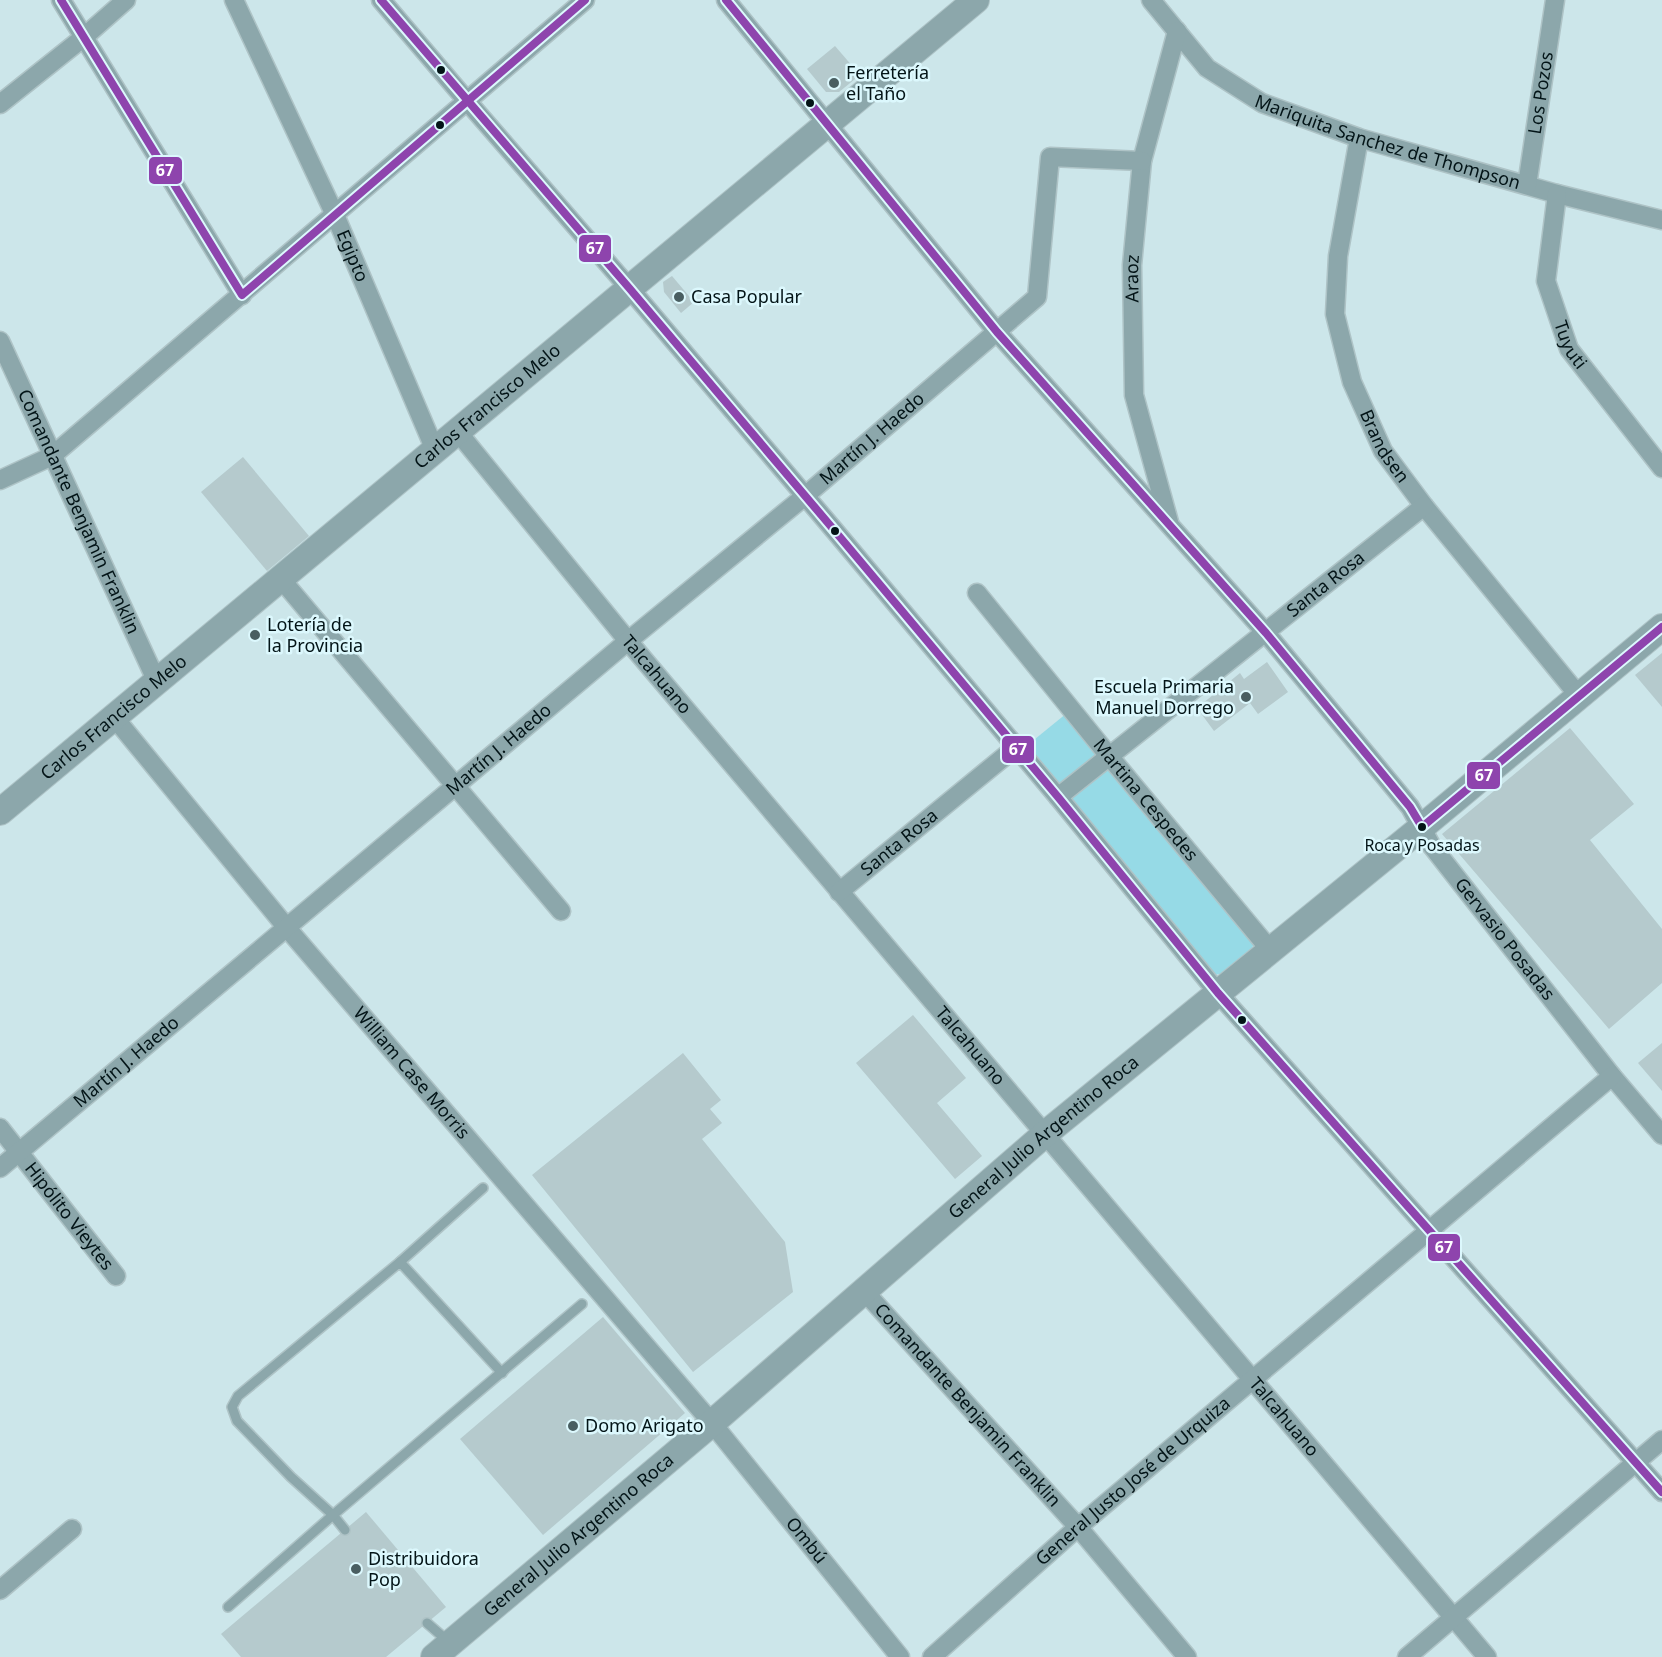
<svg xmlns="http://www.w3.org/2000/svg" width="1662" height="1657" font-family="'Noto Sans',sans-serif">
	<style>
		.green { fill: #96dae6 }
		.building { fill: #b5cacd }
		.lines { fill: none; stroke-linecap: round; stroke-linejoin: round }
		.lane-casing { stroke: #aec3c6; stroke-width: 12 }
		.street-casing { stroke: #aec3c6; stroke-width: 21 }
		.secondary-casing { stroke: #aec3c6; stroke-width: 28 }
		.lane { stroke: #8ca7ab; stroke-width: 9 }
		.street { stroke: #8ca7ab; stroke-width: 18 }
		.secondary { stroke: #8ca7ab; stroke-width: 26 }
		.bus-1-casing { stroke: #dcf8fd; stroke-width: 12 }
		.bus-1 { stroke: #8e44ad; stroke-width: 8 }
		.bus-dot { fill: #031417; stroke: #dcf8fd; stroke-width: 2 }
		.poi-dot { fill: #495e61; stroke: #dcf8fd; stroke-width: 2 }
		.labels { text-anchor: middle; stroke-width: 5; stroke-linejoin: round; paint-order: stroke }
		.bus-label { font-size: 16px; fill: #031417; stroke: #dcf8fd }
		.poi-label { font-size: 18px; fill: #031417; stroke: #dcf8fd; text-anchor: start }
		.street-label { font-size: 18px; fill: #031417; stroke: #dcf8fd }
		.line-badge { stroke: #dcf8fd; stroke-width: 2 }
		.badge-label { font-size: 16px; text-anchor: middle; font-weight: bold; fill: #fff }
	</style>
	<rect width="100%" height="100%" fill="#cce6ea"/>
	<g class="green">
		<path d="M1067,713L1099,757L1063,787L1056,785L1024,748Z"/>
		<path d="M1105,766L1113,769L1256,940L1252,948L1220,974L1214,975L1070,801V795Z"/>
	</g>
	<g class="building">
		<path d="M835,46L860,75L839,92H826L807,69Z"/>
		<path d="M672,276L694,302L681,313L664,292L663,282Z"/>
		<path d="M243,457L309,536L267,571L201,492Z"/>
		<path d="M1662,653V707L1635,675Z"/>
		<path d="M1267,662L1288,692L1258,714L1250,703L1214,731L1197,708L1240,673L1244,679Z"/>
		<path d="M1570,728L1634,804L1590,840L1662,929V983L1609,1029L1442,834Z"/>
		<path d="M913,1015L966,1078L937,1103L982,1156L955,1179L856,1063Z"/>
		<path d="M1662,1043V1091L1638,1063Z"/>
		<path d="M683,1053L721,1100L710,1109L722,1123L702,1139L785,1242L793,1292L693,1372L532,1175Z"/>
		<path d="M603,1317L685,1413L543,1535L460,1439Z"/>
		<path d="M366,1512L446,1607L386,1657H241L221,1634Z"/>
	</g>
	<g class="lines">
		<g class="lane-casing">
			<g id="lane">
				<path d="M400,1262L483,1188"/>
				<path d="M345,1530L333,1515L291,1477L237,1421L232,1407L238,1396L400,1262L502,1373"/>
				<path d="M228,1607L333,1515L582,1304"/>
				<path d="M427,1623L450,1643"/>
			</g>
		</g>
		<g class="street-casing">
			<g id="street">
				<path d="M61,0L242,295"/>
				<path id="s1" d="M234,0L335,215L435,450"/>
				<path d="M381,0L467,101L630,289L834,530L1058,797L1218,993L1662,1492"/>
				<path id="s2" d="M726,0L997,332L1266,633L1410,807L1431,845L1612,1076L1662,1135"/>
				<path id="s3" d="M1151,0L1207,68L1262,103L1359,138L1557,194L1662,220"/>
				<path d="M0,104L84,37L126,0"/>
				<path id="s4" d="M1359,138L1338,256L1335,314L1352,382L1383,451L1424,506L1579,696"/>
				<path id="s5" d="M1527,185L1555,0"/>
				<path id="s6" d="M1557,194L1546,281L1569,349L1662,468"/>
				<path id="s7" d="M0,341L157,682"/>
				<path id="s8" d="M457,431L628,641L1487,1657"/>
				<path d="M0,480L52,456L585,0"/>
				<path id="s9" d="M1169,522L1134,395L1132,265L1142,161L1177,31"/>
				<path d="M281,579L561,911"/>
				<path id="s10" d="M977,593L1109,756L1271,951"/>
				<path id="s11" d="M114,717L287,928L712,1423L900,1657"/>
				<path id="s12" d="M1058,797L1424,506"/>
				<path id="s13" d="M839,892L1016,747"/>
				<path id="s14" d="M0,1128L116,1276"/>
				<path id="s15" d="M0,1168L628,641L805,496L1037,297L1050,157L1142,161"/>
				<path id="s16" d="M864,1291L1078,1527L1187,1657"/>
				<path d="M0,1590L72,1529"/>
				<path id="s17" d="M932,1657L1078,1527L1612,1076"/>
				<path d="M1407,1657L1662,1440"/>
			</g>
		</g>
		<g class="secondary-casing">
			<g id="secondary">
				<path id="s18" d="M0,812L976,0"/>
				<path id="s19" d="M434,1657L712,1423L1045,1134L1422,827L1662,627"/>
			</g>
		</g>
		<use href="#lane" class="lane"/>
		<use href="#street" class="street"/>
		<use href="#secondary" class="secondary"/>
		<g class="bus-1-casing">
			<g id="bus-1">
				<path d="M61,0L242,295L585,0"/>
				<path d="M381,0L630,289L834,530L1058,797L1218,993L1662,1492"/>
				<path d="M726,0L997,332L1266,633L1410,807L1422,827L1662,627"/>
			</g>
		</g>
		<use href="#bus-1" class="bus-1"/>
	</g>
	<g class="bus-dot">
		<circle cx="441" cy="70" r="5"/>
		<circle cx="810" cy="103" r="5"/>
		<circle cx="440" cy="125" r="5"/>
		<circle cx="835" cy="531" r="5"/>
		<circle cx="1422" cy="827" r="5"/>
		<circle cx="1242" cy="1020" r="5"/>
	</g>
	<g class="poi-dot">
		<circle cx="834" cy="83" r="6"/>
		<circle cx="679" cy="297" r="6"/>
		<circle cx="255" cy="635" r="6"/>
		<circle cx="1246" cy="697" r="6"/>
		<circle cx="573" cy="1426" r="6"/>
		<circle cx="356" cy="1569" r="6"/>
	</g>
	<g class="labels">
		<g class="bus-label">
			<text x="1422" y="851">Roca y Posadas</text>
		</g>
		<g class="poi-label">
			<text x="846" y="79">Ferretería<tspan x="846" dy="21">el Taño</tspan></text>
			<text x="691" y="303">Casa Popular</text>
			<text x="267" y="631">Lotería de<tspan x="267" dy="21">la Provincia</tspan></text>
			<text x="1234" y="693" text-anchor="end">Escuela Primaria<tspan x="1234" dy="21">Manuel Dorrego</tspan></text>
			<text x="585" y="1432">Domo Arigato</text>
			<text x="368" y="1565">Distribuidora<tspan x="368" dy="21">Pop</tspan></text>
		</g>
		<g class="street-label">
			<text dy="6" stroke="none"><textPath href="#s5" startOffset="93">Los Pozos</textPath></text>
			<text dy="6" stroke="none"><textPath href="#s3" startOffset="285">Mariquita Sanchez de Thompson</textPath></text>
			<text dy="6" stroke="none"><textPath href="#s1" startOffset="282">Egipto</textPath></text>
			<text dy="6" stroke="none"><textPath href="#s9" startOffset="248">Araoz</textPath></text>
			<text dy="6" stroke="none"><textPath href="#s6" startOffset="156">Tuyuti</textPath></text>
			<text dy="6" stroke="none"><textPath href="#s18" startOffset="634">Carlos Francisco Melo</textPath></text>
			<text dy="6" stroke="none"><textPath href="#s15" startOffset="1137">Martín J. Haedo</textPath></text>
			<text dy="6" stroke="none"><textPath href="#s4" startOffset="320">Brandsen</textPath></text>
			<text dy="6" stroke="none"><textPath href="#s7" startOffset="188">Comandante Benjamin Franklin</textPath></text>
			<text dy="6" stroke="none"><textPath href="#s12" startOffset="342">Santa Rosa</textPath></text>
			<text dy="6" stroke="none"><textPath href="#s8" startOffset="315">Talcahuano</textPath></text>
			<text dy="6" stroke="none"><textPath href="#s18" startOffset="148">Carlos Francisco Melo</textPath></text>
			<text dy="6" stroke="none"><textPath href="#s15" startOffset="651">Martín J. Haedo</textPath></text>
			<text dy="6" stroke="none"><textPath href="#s10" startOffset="267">Martina Cespedes</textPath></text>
			<text dy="6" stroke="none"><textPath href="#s13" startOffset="78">Santa Rosa</textPath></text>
			<text dy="6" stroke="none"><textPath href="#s2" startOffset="1221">Gervasio Posadas</textPath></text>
			<text dy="6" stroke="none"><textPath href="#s8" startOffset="801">Talcahuano</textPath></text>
			<text dy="6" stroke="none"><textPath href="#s15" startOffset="165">Martín J. Haedo</textPath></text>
			<text dy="6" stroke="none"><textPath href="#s11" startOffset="464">William Case Morris</textPath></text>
			<text dy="6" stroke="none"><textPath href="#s19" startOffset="801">General Julio Argentino Roca</textPath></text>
			<text dy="6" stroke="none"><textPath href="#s14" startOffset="112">Hipólito Vieytes</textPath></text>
			<text dy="6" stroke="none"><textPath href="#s16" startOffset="154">Comandante Benjamin Franklin</textPath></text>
			<text dy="6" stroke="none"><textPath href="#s8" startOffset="1287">Talcahuano</textPath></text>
			<text dy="6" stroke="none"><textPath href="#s17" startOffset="267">General Justo José de Urquiza</textPath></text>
			<text dy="6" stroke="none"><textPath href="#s19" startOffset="189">General Julio Argentino Roca</textPath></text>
			<text dy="6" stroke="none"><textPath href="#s11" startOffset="1076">Ombú</textPath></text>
		</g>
	</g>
	<g class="line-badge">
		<rect x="148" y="156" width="35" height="29" rx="6" fill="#8e44ad"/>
		<rect x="578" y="234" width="34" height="29" rx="6" fill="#8e44ad"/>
		<rect x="1001" y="735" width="34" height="29" rx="6" fill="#8e44ad"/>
		<rect x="1466" y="761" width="35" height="29" rx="6" fill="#8e44ad"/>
		<rect x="1427" y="1233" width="34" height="29" rx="6" fill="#8e44ad"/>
	</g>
	<g class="badge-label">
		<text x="165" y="176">67</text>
		<text x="595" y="254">67</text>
		<text x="1018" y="755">67</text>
		<text x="1484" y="781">67</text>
		<text x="1444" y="1253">67</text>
	</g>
</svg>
